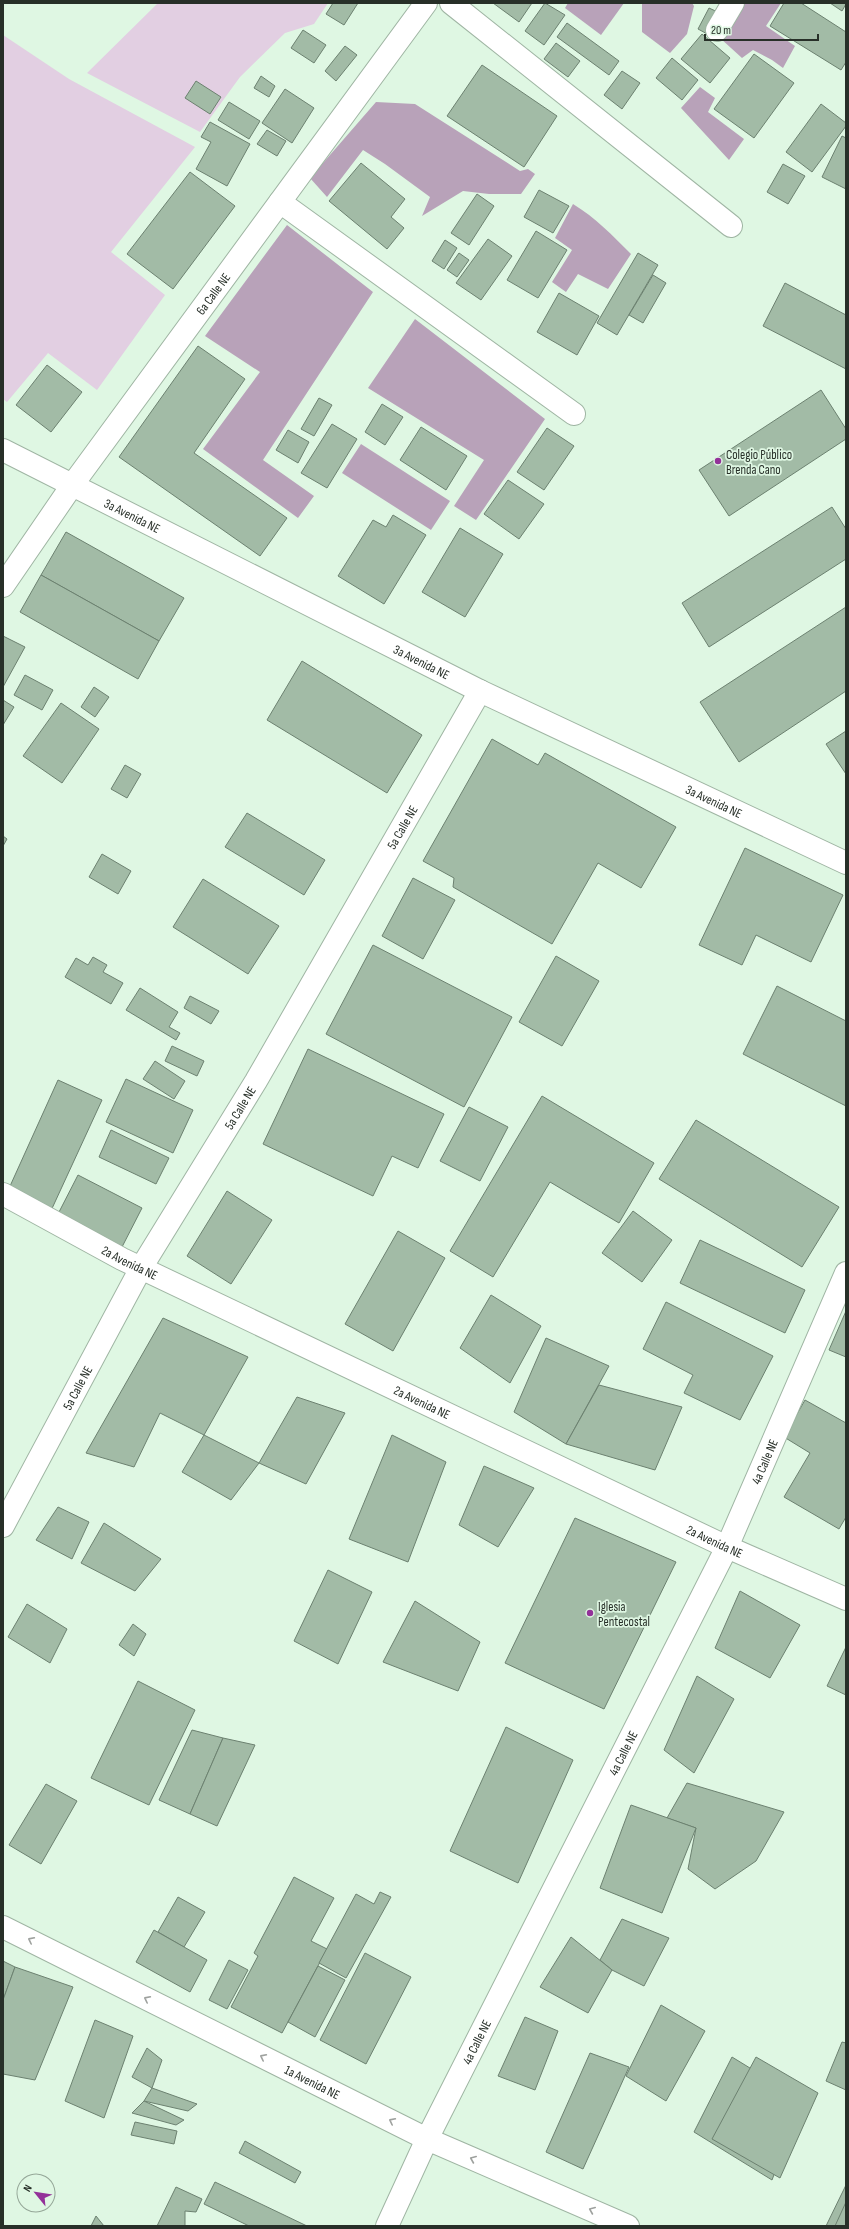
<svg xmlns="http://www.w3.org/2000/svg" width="849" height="2229" font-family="'Sofia Sans Condensed',sans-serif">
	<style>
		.green { fill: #e2cfe2 }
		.forest { fill: #b8a2b9 }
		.building { fill: #a2bba6; stroke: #6c8170 }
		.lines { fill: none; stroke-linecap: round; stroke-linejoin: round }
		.street-casing { stroke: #9fb5a3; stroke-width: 24 }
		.secondary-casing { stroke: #9fb5a3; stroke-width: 24 }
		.street { stroke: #fff; stroke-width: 22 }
		.secondary { stroke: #fff; stroke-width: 22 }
		.oneway { stroke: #9ea19e }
		.poi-dot { fill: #933199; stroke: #dff7e3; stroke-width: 1.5 }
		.labels { text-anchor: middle; stroke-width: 3.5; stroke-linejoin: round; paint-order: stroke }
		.street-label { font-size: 13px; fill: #272f28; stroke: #dff7e3 }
		.poi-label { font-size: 13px; fill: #272f28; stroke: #dff7e3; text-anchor: start }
	</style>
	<rect width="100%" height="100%" fill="#dff7e3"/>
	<g class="green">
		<path d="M158,3H328L314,24L285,33L240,77L200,132L87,73Z"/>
		<path d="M3,35L69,79L195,147L111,252L165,295L97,390L48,353L7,402L3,399Z"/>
	</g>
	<g class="forest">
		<path d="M568,3H624L601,35L565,8Z"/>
		<path d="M642,3H692L694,6L687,34L670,53L642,32Z"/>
		<path d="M741,3H781L766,26L795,46L783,68L772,60L753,50L742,58L720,38Z"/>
		<path d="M700,87L715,98L708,112L744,139L729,160L681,108Z"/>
		<path d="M376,102L415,104L520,171L528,169L535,174L521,194H489L463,191L422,216L430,197L385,164L363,150L327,197L310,178Z"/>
		<path d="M573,204C596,218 612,235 631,254L608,289L578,274L566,292L552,282L572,250L555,238Z"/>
		<path d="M287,225L373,292L263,460L314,496L298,518L203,449L260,372L205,336Z"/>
		<path d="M415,319L545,419L476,520L454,506L484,460L368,388Z"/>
		<path d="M361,444L450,501L431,530L342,473Z"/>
	</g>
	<g class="building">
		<path d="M333,3H358L344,25L326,14Z"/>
		<path d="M493,3H532L519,22Z"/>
		<path d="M545,3L565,15L544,45L525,31Z"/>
		<path d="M784,3H801L846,32V62L841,70L770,26Z"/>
		<path d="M830,3H846V4L842,11Z"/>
		<path d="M709,8L722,14L711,36L698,29Z"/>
		<path d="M567,23L619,61L609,75L557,37Z"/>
		<path d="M303,30L326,45L314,63L291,48Z"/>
		<path d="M702,34L730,58L710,83L681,59Z"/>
		<path d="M556,43L580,61L568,77L544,59Z"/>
		<path d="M345,46L357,55L336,81L325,71Z"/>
		<path d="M754,54L794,83L754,138L714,109Z"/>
		<path d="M672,58L698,80L682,100L656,78Z"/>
		<path d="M482,65L557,116L524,167L447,116Z"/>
		<path d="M622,71L640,83L622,109L604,95Z"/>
		<path d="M261,76L275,86L269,97L254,88Z"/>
		<path d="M196,81L221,97L210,114L185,98Z"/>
		<path d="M285,89L314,108L292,143L262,123Z"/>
		<path d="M229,102L260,121L249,139L218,120Z"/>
		<path d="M821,104L846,123V126L812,172L786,152Z"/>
		<path d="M210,122L250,144L227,186L196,169L211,142L201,137Z"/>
		<path d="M267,130L286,141L277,156L257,144Z"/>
		<path d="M842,136L846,138V189L822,177Z"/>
		<path d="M361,163L405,199L391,217L404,228L387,249L329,201Z"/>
		<path d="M783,164L805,176L788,204L767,192Z"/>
		<path d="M190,172L235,206L173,289L127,254Z"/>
		<path d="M539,190L569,206L553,233L524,217Z"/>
		<path d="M477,194L494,206L469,245L451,233Z"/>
		<path d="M536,231L567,250L538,298L507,280Z"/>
		<path d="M488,239L512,256L481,300L456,283Z"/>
		<path d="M445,240L457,248L444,269L432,261Z"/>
		<path d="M459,253L469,260L457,277L447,270Z"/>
		<path d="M638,253L658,265L617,335L597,323Z"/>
		<path d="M653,275L666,283L643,323L629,315Z"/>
		<path d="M785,283L846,315V369L763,326Z"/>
		<path d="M559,293L599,316L577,355L537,332Z"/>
		<path d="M198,346L245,379L194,453L287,518L260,556L119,457Z"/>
		<path d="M47,365L82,392L51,432L16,405Z"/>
		<path d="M821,390L846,429V439L729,516L699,470Z"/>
		<path d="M319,398L332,405L314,436L301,429Z"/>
		<path d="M382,404L403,417L385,445L365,432Z"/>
		<path d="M332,424L357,439L327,488L301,473Z"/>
		<path d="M421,427L467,456L446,490L400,460Z"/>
		<path d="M547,428L574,446L544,490L517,472Z"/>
		<path d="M288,430L309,442L298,463L276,450Z"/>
		<path d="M508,480L544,504L519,539L484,514Z"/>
		<path d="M832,507L846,529V559L709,647L682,603Z"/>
		<path d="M393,515L426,535L384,604L338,576L373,520L386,527Z"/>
		<path d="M460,528L503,554L465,617L422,592Z"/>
		<path d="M66,532L184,598L159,641L41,575Z"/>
		<path d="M41,575L159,641L138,679L20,612Z"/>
		<path d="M846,607V691L739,762L700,702Z"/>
		<path d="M3,636L25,647L3,687Z"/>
		<path d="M302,661L422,735L387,793L267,720Z"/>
		<path d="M25,675L53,690L42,710L14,695Z"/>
		<path d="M94,687L109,697L95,717L81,707Z"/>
		<path d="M3,700L14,707L3,725Z"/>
		<path d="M61,703L99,729L62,783L23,756Z"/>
		<path d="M846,731V774L826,744Z"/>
		<path d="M492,739L538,765L545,753L676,827L641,888L598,863L552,944L453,887L454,878L423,861Z"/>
		<path d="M125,765L141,774L127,798L111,789Z"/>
		<path d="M247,813L325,860L304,895L225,847Z"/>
		<path d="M3,836L7,839L3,846Z"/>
		<path d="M745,848L843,895L811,962L756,935L742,965L699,945Z"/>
		<path d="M102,854L131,871L118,894L89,877Z"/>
		<path d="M413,878L455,900L423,959L382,936Z"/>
		<path d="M203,879L279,926L248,974L173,927Z"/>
		<path d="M373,945L512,1017L464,1107L326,1034Z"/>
		<path d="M556,956L599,981L562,1046L519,1022Z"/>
		<path d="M93,957L107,965L103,972L123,983L111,1004L65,977L76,958L88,965Z"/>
		<path d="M777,986L846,1021V1106L743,1054Z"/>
		<path d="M140,988L178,1012L169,1027L180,1033L176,1040L126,1010Z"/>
		<path d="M190,996L219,1011L211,1024L184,1008Z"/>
		<path d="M172,1046L204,1061L197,1076L165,1061Z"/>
		<path d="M308,1049L444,1114L418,1168L392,1156L373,1196L263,1144Z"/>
		<path d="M155,1061L185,1081L174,1099L143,1079Z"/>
		<path d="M126,1079L193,1110L173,1153L106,1122Z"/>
		<path d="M58,1080L102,1100L49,1215L6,1195Z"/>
		<path d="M542,1096L654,1163L619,1223L550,1182L493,1277L450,1251Z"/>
		<path d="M469,1107L508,1127L480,1181L440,1161Z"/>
		<path d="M696,1120L839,1207L802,1267L659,1179Z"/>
		<path d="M111,1130L169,1158L156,1184L99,1157Z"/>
		<path d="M78,1175L142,1208L122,1247L58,1214Z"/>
		<path d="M227,1191L272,1220L231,1284L187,1256Z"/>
		<path d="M633,1211L672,1240L642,1282L602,1253Z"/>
		<path d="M398,1231L445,1258L393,1351L345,1324Z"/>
		<path d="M700,1240L805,1290L785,1333L680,1283Z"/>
		<path d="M491,1295L541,1326L510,1383L460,1348Z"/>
		<path d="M666,1302L773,1356L740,1420L684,1393L693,1375L643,1349Z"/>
		<path d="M846,1311V1357L829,1350Z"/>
		<path d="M163,1318L248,1357L204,1435L160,1413L134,1467L86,1453Z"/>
		<path d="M546,1338L609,1366L566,1444L514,1412Z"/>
		<path d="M599,1385L682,1407L655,1470L566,1444Z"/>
		<path d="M297,1397L345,1413L306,1484L259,1463Z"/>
		<path d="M805,1400L846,1423V1517L839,1529L784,1497L810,1453L784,1437Z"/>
		<path d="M204,1435L259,1463L231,1500L182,1472Z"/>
		<path d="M392,1435L446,1462L408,1562L349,1539Z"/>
		<path d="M484,1466L534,1488L498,1547L459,1525Z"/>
		<path d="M58,1507L89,1522L72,1559L36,1540Z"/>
		<path d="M575,1518L676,1562L604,1709L505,1663Z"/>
		<path d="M104,1523L161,1559L135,1591L81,1563Z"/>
		<path d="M328,1570L372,1592L338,1664L294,1641Z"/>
		<path d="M740,1591L800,1625L770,1678L715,1648Z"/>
		<path d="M415,1601L480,1642L458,1691L383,1662Z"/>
		<path d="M27,1604L67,1629L50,1663L8,1637Z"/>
		<path d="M133,1624L146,1634L134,1656L119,1645Z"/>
		<path d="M846,1647V1695L827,1686Z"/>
		<path d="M697,1676L734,1699L694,1773L664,1750Z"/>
		<path d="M138,1681L195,1710L149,1805L91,1778Z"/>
		<path d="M506,1727L573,1760L518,1883L450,1851Z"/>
		<path d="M192,1730L223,1738L190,1814L159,1800Z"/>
		<path d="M223,1738L255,1745L217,1826L190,1814Z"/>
		<path d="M687,1783L784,1812L756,1861L715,1889L688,1869L696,1828L667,1818Z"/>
		<path d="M46,1784L77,1801L41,1864L9,1845Z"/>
		<path d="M631,1805L696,1828L662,1913L600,1888Z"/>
		<path d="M294,1877L334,1898L311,1941L327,1949L282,2033L231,2007L258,1956L254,1953Z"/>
		<path d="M380,1892L391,1897L346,1978L319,1963L356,1894L374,1904Z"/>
		<path d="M178,1897L205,1912L184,1947L158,1932Z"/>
		<path d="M622,1919L669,1938L644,1986L612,1970L600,1960Z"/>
		<path d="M154,1930L207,1960L190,1992L136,1962Z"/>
		<path d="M571,1937L612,1970L588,2013L540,1987Z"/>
		<path d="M365,1953L411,1977L366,2064L320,2040Z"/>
		<path d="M229,1960L248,1970L227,2009L209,2000Z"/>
		<path d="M3,1961L15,1967L3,2000Z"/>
		<path d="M318,1966L345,1980L315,2037L288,2022Z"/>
		<path d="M15,1967L73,1987L35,2080L3,2074V2000Z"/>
		<path d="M661,2005L705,2031L666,2101L626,2076Z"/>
		<path d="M525,2017L558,2031L535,2090L498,2076Z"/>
		<path d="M95,2020L133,2036L104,2118L65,2101Z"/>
		<path d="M842,2042L846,2043V2090L826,2081Z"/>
		<path d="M147,2048L162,2060L152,2088L132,2077Z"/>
		<path d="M590,2053L629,2067L583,2169L546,2152Z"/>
		<path d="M732,2057L802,2100L772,2180L694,2132Z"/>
		<path d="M756,2057L818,2093L780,2178L712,2139Z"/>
		<path d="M152,2088L197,2104L188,2111L144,2101Z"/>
		<path d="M144,2101L184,2120L176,2125L132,2113Z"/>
		<path d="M135,2122L177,2131L174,2144L131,2135Z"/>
		<path d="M245,2141L301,2172L295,2183L239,2153Z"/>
		<path d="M215,2182L307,2226H249L204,2204Z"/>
		<path d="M846,2185V2226H826Z"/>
		<path d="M176,2187L202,2199L196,2212L185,2211V2226H157Z"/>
		<path d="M846,2202V2226H835Z"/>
		<path d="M96,2216L104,2226H91Z"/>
	</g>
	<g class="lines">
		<g class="street-casing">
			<g id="street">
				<path d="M451,3L731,226"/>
				<path d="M717,30L733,3"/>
				<path d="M280,202L574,414"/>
				<path id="s1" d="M3,450L480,691L846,863"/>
				<path id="s2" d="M3,586L73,484L426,3"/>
				<path id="s3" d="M3,1194L122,1259L727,1547L846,1599"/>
				<path id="s4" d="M3,1526L141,1268L256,1081L480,691"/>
				<path id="s5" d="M3,1927L427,2139L727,1547L846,1273"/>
			</g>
		</g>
		<g class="secondary-casing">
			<path id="secondary" d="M387,2226L427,2139L628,2226"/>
		</g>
		<use href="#street" class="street"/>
		<use href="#secondary" class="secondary"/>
	</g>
	<defs><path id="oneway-chevron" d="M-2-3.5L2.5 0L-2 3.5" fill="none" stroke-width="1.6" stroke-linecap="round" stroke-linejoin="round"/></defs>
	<g class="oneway">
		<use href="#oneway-chevron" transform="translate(31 1940) rotate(-153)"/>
		<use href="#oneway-chevron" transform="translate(147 1999) rotate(-153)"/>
		<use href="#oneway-chevron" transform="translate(263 2057) rotate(-153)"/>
		<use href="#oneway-chevron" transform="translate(392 2121) rotate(-153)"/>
		<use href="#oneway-chevron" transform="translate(473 2159) rotate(-157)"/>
		<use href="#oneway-chevron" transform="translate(592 2210) rotate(-157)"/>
	</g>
	<g class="poi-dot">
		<circle cx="718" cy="461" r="4"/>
		<circle cx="590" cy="1613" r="4"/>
	</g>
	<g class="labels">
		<g class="street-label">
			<text dy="5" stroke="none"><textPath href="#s2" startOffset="360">6a Calle NE</textPath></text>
			<text dy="5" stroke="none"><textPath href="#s1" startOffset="145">3a Avenida NE</textPath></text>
			<text dy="5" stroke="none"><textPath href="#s1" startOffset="469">3a Avenida NE</textPath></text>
			<text dy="5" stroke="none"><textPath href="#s1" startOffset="793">3a Avenida NE</textPath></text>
			<text dy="5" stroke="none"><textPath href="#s4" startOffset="805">5a Calle NE</textPath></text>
			<text dy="5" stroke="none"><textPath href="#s4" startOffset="481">5a Calle NE</textPath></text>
			<text dy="5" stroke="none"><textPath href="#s3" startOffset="144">2a Avenida NE</textPath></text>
			<text dy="5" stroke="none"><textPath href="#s4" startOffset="157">5a Calle NE</textPath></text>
			<text dy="5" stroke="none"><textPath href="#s3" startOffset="468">2a Avenida NE</textPath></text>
			<text dy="5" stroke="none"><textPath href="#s5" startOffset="1231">4a Calle NE</textPath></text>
			<text dy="5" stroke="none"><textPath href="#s3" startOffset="792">2a Avenida NE</textPath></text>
			<text dy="5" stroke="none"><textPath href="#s5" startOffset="907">4a Calle NE</textPath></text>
			<text dy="5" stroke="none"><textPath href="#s5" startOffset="583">4a Calle NE</textPath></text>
			<text dy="5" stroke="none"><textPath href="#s5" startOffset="346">1a Avenida NE</textPath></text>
		</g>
		<g class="poi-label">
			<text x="726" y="459">Colegio Público<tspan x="726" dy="15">Brenda Cano</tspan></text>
			<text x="598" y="1611">Iglesia<tspan x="598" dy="15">Pentecostal</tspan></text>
		</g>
	</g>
	<rect width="849" height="2229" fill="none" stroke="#272f28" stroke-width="8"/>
	<g transform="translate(36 2193) rotate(300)"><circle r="19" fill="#dff7e3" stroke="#95a798"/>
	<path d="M0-3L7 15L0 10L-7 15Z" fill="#933199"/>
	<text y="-6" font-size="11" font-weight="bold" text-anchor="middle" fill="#272f28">N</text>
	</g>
	<path d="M705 34v6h113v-6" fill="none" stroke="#272f28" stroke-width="2"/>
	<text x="711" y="34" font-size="12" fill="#272f28" stroke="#dff7e3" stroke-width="3" paint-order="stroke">20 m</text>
</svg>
